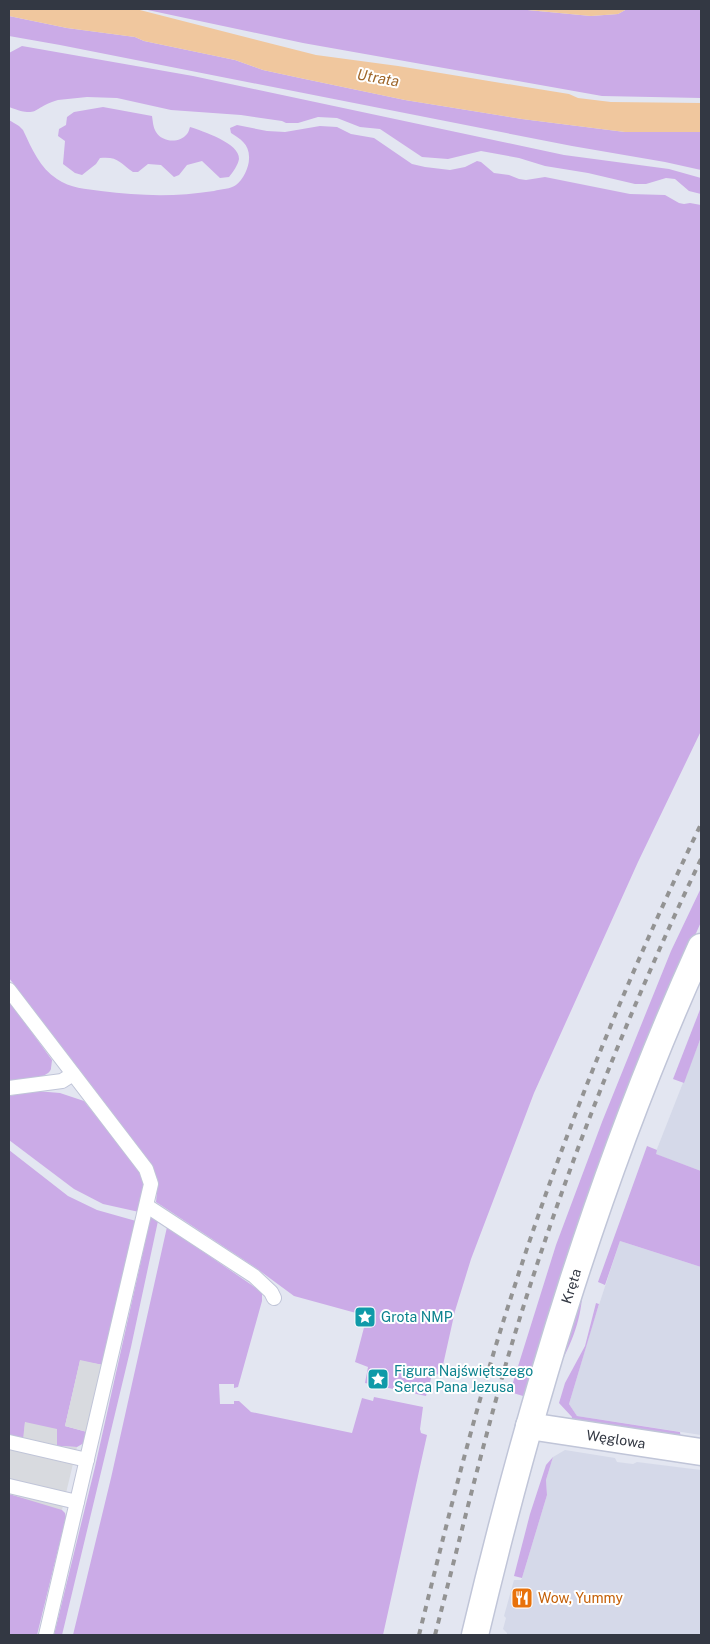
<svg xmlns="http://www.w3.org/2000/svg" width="710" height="1644" font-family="'Public Sans',sans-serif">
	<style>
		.residential { fill: #d5d9e9 }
		.green { fill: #cbabe7 }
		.parking { fill: #d8dadf }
		.water { fill: #f0c79e }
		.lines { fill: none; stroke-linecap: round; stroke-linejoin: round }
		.service-casing { stroke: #c0c5d8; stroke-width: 16 }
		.minor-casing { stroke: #c0c5d8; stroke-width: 29 }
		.service { stroke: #fff; stroke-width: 14 }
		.minor { stroke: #fff; stroke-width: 26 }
		.rail { stroke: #939393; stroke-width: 4; stroke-dasharray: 6 6; stroke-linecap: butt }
		.labels { text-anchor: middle; stroke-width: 4; stroke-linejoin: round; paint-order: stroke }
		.street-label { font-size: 14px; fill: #333843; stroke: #fff }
		.culture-label { font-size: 14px; fill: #0d838f; stroke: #fff; text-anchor: start }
		.food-label { font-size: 14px; fill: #c56008; stroke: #fff; text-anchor: start }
		.water-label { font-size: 15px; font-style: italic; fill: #9e662a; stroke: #fff }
	</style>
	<rect width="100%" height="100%" fill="#e3e6f1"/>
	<g class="residential">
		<path d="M701,1037V1171L655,1154Z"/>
		<path d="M620,1241L701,1267V1435L577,1416L569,1404L594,1320Z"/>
		<path d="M565,1450L615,1458L617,1462L633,1464L637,1462L701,1470V1635H507V1633L503,1629L506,1618L504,1616L514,1580H521L522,1578L547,1495L546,1480L553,1457Z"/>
	</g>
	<g class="green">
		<path d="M143,9H517L591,16L618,14L627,9H701V98L602,96L303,43Z"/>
		<path d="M9,16L67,28L135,37L144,41L235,60L263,70L300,78L405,100L522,119L625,132H701V170L665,162L572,146L60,45L9,36Z"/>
		<path d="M22,46L193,76L564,155L669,169L701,178V194L689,191L675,179L666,178L646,184H635L588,173L545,166L519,158L481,151L448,159L422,157L380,129L360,127L337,118L318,117L298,123H286L282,121L241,115L171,110L117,98L87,97L58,100C32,107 40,119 9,107V53Z"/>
		<path d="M103,107L152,116C153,122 153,127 156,132C162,142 179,144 187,134C189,132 189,129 190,127C202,131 240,143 239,159C238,165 233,172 229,177L220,178L202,161L187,165L179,175L174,177L161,165L148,164L138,172H133C120,163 118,156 100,158L96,164L82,175L75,173L63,164L65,141L58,136L59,129L66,125L67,117L74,112Z"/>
		<path d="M9,120L19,126L23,130C32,149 40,168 57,179C70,188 86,189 101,191C140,196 175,197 214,191C221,189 231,189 236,185C243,180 249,167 249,159C250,145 241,139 231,133L230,128L237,125L267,131L285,132L320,126L337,127L351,134L374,138L412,164L425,167L450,170L465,167L477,161L481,162L494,173L509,175L519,179L526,180L545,177L630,194L665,195L679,203L684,204L690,203L701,205V731L638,862L534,1093L471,1259L455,1311L441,1374L432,1375L426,1396L365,1383L368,1367L355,1362L367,1316L294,1296L256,1268L156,1202L158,1180L143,1154L9,978Z"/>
		<path d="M701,888V922L677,976L527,1394L523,1396L510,1392L556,1245L602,1122L671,951Z"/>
		<path d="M9,1001L52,1060C52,1061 51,1068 51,1069C47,1080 19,1080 9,1082Z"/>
		<path d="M701,1007V1037L684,1083L673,1079Z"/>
		<path d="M36,1091L60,1093L84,1101L145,1177L146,1182L139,1212L103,1204L74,1189L9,1140V1096Z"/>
		<path d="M647,1146L657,1150L656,1154L701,1171V1267L620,1241L605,1285L598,1282Z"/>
		<path d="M9,1150L68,1196L97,1210L136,1221L103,1365L80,1361L65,1426L87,1432L84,1443L77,1447L57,1446L25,1422L24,1439L9,1435Z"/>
		<path d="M151,1216L158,1221L131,1347L62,1635H54L95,1467Z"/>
		<path d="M167,1227L262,1292V1301L238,1387L234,1388V1384H219L220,1404H234V1401H239L251,1412L352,1433L362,1398L373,1401L374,1397L423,1407L420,1429L421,1433L427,1435L383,1635H73L111,1478Z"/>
		<path d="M580,1297L582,1298C579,1330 567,1351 553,1379Z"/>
		<path d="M596,1303L599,1304L569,1404L577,1416L680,1432L681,1439L571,1422L572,1417L559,1403L565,1383L585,1346Z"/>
		<path d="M553,1457L546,1480L547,1495L522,1578L514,1576L530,1514L546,1465Z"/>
		<path d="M9,1494L59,1507L65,1513L66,1517L37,1635H9Z"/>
	</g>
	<g class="parking">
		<path d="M80,1360L103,1365L87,1432L65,1426Z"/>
		<path d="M25,1422L57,1429V1446L77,1447L62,1510L9,1494V1435L23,1439Z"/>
	</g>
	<g class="water">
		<path d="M9,9H136L316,55L398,66L532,88L569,94L578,98L611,102L701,103V132H625L522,119L405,100L300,78L263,70L235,60L144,41L135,37L67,28L9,16Z"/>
		<path d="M517,9H627L618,14L591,16Z"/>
	</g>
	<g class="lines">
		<g class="service-casing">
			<g id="service">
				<path d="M9,990L146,1169L151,1184L46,1635"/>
				<path d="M9,1088L62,1081L73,1074"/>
				<path d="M147,1206L254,1276L271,1292L274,1298"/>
				<path d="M9,1442L87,1460"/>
				<path d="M9,1486L77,1502"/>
			</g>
		</g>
		<g class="minor-casing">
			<g id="minor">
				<path id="s1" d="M529,1426L701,1452"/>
				<path id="s2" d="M475,1635C531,1400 601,1167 701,947"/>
			</g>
		</g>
		<use href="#service" class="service"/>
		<use href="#minor" class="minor"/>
		<g class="rail">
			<path d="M419,1635C448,1518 477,1400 515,1285C566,1127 629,974 701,824"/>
			<path d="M435,1635C458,1546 480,1456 505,1367C556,1193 623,1023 701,859"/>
		</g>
	</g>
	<defs>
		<g id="sight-square" transform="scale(1.125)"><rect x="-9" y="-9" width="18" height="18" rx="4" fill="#0f9aa8" stroke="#fff"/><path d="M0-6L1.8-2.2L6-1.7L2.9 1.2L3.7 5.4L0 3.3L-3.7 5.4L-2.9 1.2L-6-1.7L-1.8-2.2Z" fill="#fff"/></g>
		<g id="restaurant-square" transform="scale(1.125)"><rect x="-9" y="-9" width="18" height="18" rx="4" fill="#e8710a" stroke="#fff"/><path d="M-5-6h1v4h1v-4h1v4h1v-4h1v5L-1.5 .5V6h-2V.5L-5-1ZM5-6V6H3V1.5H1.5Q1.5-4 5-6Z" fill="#fff"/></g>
	</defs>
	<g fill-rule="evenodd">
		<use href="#sight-square" x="365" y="1317"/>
		<use href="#sight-square" x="378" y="1379"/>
		<use href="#restaurant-square" x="522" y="1598"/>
	</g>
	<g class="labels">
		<g class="street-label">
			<text dy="5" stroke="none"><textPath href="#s2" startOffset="362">Kręta</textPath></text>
			<text dy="5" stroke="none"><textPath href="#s1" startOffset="88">Węglowa</textPath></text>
		</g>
		<g class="culture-label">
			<text x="381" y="1322">Grota NMP</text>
			<text x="394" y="1376">Figura Najświętszego<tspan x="394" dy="16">Serca Pana Jezusa</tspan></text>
		</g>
		<g class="food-label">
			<text x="538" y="1603">Wow, Yummy</text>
		</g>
		<g class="water-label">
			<text transform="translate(378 78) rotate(10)" y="5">Utrata</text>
		</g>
	</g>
	<rect width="710" height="1644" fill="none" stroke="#333843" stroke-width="20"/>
</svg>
